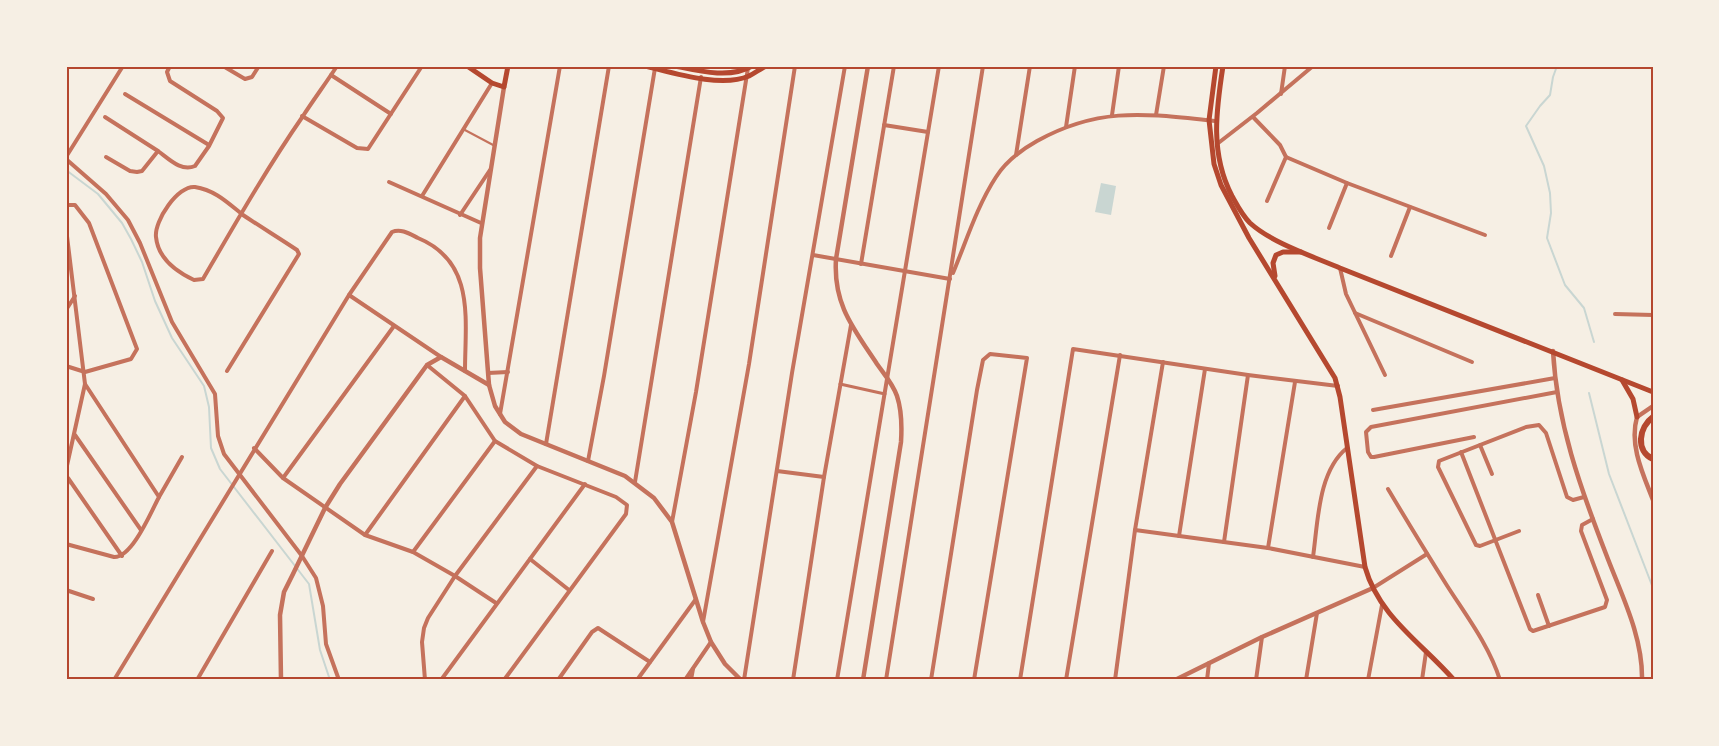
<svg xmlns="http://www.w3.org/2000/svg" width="1719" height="746" font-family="'Playfair Display',serif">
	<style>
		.water { fill: #c9d6d2 }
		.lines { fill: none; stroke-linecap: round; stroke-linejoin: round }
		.stream { stroke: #c9d6d2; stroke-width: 2 }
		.service { stroke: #c5725c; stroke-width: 2 }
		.pedestrian { stroke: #c5725c; stroke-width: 3 }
		.minor { stroke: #c5725c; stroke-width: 4 }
		.tertiary { stroke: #c5725c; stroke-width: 4.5 }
		.secondary { stroke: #b5482f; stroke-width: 5 }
		.primary { stroke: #b5482f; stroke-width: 6 }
		.neatline { fill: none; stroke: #b5482f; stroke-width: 2 }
	</style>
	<rect width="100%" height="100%" fill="#f6efe4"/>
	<path class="water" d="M1101,183L1116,186L1111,215L1095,212Z"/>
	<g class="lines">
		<g class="stream">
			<path d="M1557,66L1553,77L1550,95L1540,106L1526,126L1544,166L1550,193L1551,213L1547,238L1565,285L1584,308L1594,342"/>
			<path d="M66,170L98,194L122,223L131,239L142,262L155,301L172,338L204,386L209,407L211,448L220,469L309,584L320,650L330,680"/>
			<path d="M1589,393L1609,474L1653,588"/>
		</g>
		<path class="service" d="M463,129L495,146"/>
		<path class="pedestrian" d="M840,384L885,394"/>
		<g class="minor">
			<path d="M223,66L245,79L252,77L259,66"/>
			<path d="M331,75L391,114"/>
			<path d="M125,94L209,145"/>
			<path d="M1281,94L1285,66"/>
			<path d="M1112,115L1119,66"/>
			<path d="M1156,115L1164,66"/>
			<path d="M302,116L357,148L368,149L422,66"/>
			<path d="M105,117L158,151"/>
			<path d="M1253,117L1280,145L1286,157L1267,201"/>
			<path d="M884,125L928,132"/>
			<path d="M1066,127L1075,66"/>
			<path d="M1217,144L1257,113L1313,66"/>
			<path d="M1016,155L1030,66"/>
			<path d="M66,157L123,66"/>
			<path d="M106,157L130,171L137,172L142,171L158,151C169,159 181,172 195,166L209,146L223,118L217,111L170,81L167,72L170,66"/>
			<path d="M1286,157L1347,183L1485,235"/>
			<path d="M66,159L106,194L128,220L140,243L172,322L215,394L218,436L224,454L302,556L316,578L323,606L326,644L339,680"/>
			<path d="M389,182L481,223"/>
			<path d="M422,196L492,83"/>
			<path d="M66,205H75L89,223L137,349L131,359L85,372L66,366"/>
			<path d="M460,215L490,170"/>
			<path d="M66,228L85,384L66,470"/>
			<path d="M1329,228L1347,183"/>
			<path d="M813,255L950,279"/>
			<path d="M1391,256L1410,207"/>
			<path d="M861,264L894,66"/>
			<path d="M1340,268L1346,294L1385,375"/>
			<path d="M953,273C966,242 977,206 996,177C1006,161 1021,150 1037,141C1100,106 1147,114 1215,121"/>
			<path d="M349,295L441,357"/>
			<path d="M66,310L75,296"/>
			<path d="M1355,313L1472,362"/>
			<path d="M1615,314L1653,315"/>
			<path d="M427,365L465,396L495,441L537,466L616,497L627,505L626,514L504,680"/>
			<path d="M227,371L299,254L297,250C279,238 261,227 243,215C228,203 215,190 195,187C178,185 154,221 156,237C158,258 177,272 194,280L203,279C235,224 267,168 303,116C314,99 326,83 337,66"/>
			<path d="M488,373L508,372"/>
			<path d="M1373,410L1555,378"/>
			<path d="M500,414L560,66"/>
			<path d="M75,435L141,530"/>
			<path d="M1474,437L1374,457H1371L1368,452L1366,432L1371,427L1557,392"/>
			<path d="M546,444L609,66"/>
			<path d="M1480,445L1492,474"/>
			<path d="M254,448L283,478L365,535L413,552L455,576L496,603"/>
			<path d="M1461,452L1530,629L1533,631L1605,607L1607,600L1581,531L1582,525L1593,519"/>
			<path d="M588,461L604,376L655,68"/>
			<path d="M777,471L824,477"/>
			<path d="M68,478L122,556"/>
			<path d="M283,478L394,326"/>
			<path d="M635,482L701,77"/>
			<path d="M1388,489C1407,521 1426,552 1446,584C1465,614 1489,645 1500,680"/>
			<path d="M66,492L68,479"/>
			<path d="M159,497L182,457"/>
			<path d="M672,522L696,392L748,68"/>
			<path d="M1135,530L1268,548L1365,567"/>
			<path d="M1519,531L1480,546L1476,545L1438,467L1439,461L1526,427L1539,425L1546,433L1567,497L1573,500L1584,497"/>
			<path d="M365,535L465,396"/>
			<path d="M1179,536L1205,369"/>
			<path d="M1224,542L1248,375"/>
			<path d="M66,544L114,557C132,558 151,512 159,497L85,384"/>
			<path d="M1268,548L1295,382"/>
			<path d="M413,552L495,441"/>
			<path d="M1313,557C1318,522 1318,471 1347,448"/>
			<path d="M530,559L569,590"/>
			<path d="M1373,588L1427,554"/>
			<path d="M66,590L93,599"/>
			<path d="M1538,595L1549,626"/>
			<path d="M703,622L749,364L795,66"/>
			<path d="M114,680L349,295L392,232C401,228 410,234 418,238C476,262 465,320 465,371"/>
			<path d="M197,680L272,551"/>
			<path d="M425,680L422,642L424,628L428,618L455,576L537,466"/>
			<path d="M441,680L585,484"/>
			<path d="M558,680L592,632L598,628L650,662"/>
			<path d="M637,680L696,599"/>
			<path d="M685,680L711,642"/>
			<path d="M691,680L693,669"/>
			<path d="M744,680L792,373L845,66"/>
			<path d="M793,680L824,477L851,325"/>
			<path d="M837,680L939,66"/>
			<path d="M886,680L983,66"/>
			<path d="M931,680L977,390L983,360L990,354L1027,358L974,680"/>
			<path d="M1020,680L1073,349L1248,375L1338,386"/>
			<path d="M1066,680L1120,355"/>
			<path d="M1115,680L1135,530L1163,362"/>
			<path d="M1207,680L1209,663"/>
			<path d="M1256,680L1262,637"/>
			<path d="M1306,680L1317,613"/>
			<path d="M1368,680L1382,605"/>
			<path d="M1422,680L1426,652"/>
		</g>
		<g class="tertiary">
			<path d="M504,87L480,238V268L489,385L495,406L505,422L521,434L625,476L654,498L672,522L703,622L711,642L725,664L741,680"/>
			<path d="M1553,351C1557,423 1580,487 1606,554C1621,594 1643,636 1642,680"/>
			<path d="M1653,406L1637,417C1629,445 1643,474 1653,500"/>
			<path d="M281,680L280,615L284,592L293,574L325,508L340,484L427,365L441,357L489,385"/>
			<path d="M863,680L901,442C902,426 902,411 897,396C893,384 884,374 877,364C854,329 833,305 836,259L868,66"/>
			<path d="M1175,680L1262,637L1373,588"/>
		</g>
		<g class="secondary">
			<path d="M467,66L492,83L504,87L508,66"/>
			<path d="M645,66C674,73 721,88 749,76C755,73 760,69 766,66"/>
			<path d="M675,66C699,71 730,79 752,66"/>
			<path d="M1216,66L1209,120L1214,164L1221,185L1249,238L1335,378L1340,397L1365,567C1379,617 1422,643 1454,680"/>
			<path d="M1223,66C1216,111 1210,154 1232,196C1237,205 1242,215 1250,223C1272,243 1312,256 1340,268L1653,392"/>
			<path d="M1275,276L1273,263L1276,255L1283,252H1301"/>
			<path d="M1622,380L1633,399L1637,417"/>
		</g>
		<path class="primary" d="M1653,417C1639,427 1635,451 1653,459"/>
	</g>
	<rect width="1719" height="746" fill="none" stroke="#f6efe4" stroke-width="135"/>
	<rect x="68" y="68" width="1584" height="610" class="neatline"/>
</svg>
